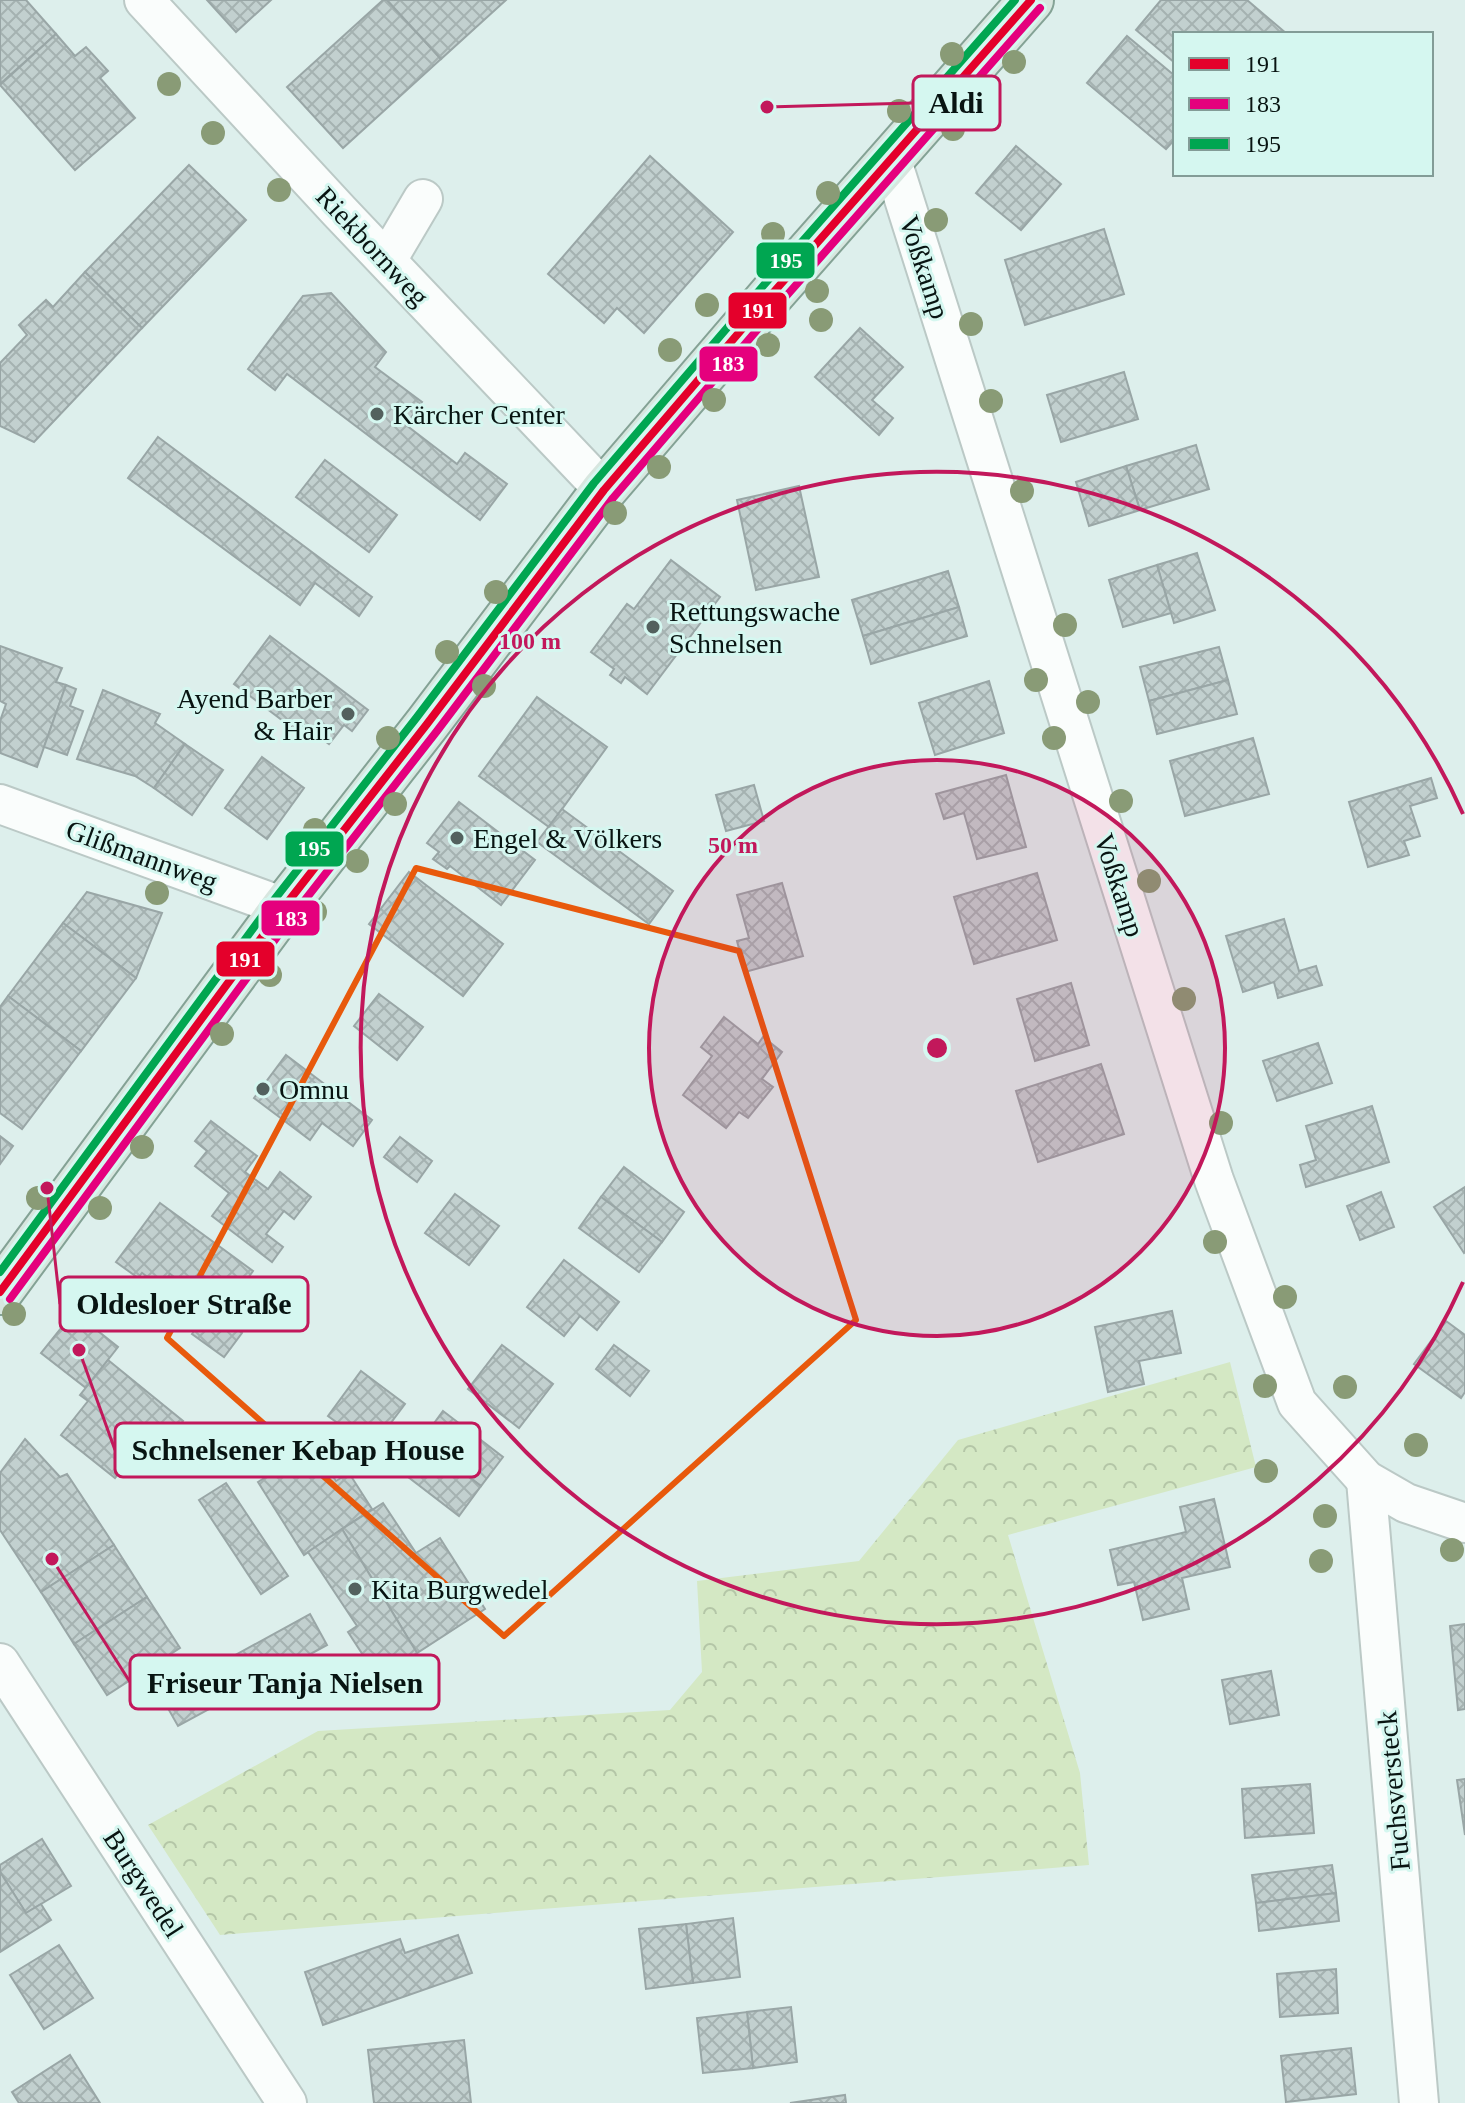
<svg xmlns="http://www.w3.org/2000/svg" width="1465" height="2103" font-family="Georgia,serif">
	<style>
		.park { fill: url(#park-crowns) }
		.building { fill: url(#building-cross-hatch); stroke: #99a6a6; stroke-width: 2 }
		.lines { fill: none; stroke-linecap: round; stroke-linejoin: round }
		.minor-casing { stroke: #bbc9c6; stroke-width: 42 }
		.major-casing { stroke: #84a295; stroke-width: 48 }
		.minor { stroke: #fafdfc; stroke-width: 38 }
		.major { stroke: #d7e6df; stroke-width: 44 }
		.bus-1-casing { stroke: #d5f7f0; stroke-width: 14 }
		.bus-2-casing { stroke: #d5f7f0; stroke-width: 14 }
		.bus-3-casing { stroke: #d5f7f0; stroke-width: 14 }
		.bus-1 { stroke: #e4002b; stroke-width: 8 }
		.bus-2 { stroke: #e5007d; stroke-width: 8 }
		.bus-3 { stroke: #00a651; stroke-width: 8 }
		.tree { fill: #899b76 }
		.marked { fill: none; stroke: #e8590c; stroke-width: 6; stroke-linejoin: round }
		.ring { fill: none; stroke: #c2185b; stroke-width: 4 }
		.poi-dot { fill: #53615e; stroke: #d5f7f0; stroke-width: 3 }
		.labels { text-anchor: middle; stroke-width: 6; stroke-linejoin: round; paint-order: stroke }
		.street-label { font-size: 28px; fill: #081412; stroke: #d5f7f0 }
		.poi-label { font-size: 28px; fill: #081412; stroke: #d5f7f0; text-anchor: start }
		.centre { fill: #c2185b; stroke: #d5f7f0; stroke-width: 4 }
		.ring-label { font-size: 24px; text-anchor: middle; font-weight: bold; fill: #c2185b; stroke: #d5f7f0; stroke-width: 6; stroke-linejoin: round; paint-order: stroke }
		.leader { fill: none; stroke: #c2185b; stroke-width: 3 }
		.callout-dot { fill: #c2185b; stroke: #d5f7f0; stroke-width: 3 }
		.callout { fill: #d5f7f0; stroke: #c2185b; stroke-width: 3 }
		.callout-label { font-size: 30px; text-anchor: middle; font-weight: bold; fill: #081412 }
		.line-badge { stroke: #d5f7f0; stroke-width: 3 }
		.badge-label { font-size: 22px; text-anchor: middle; font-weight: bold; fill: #fff }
	</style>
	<defs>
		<pattern id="park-crowns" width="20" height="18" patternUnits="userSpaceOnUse" patternTransform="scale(2)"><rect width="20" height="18" fill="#d4e8c4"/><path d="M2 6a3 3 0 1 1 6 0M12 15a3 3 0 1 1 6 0" fill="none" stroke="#b4c6a7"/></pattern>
		<pattern id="building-cross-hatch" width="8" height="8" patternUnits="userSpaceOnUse" patternTransform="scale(2)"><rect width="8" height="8" fill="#c2d0cf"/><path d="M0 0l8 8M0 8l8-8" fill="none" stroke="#a5b2b1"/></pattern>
	</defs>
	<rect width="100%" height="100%" fill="#ddefec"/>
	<path class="park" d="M1230,1362L1256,1467L1008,1535L1080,1773L1089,1865L220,1935L148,1825L318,1731L670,1710L702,1672L697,1581L859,1561L958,1440Z"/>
	<g class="building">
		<path d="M0,0H26L56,34L0,84Z"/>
		<path d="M207,0H271L236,32Z"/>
		<path d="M383,0H387L441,59L343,148L287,87Z"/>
		<path d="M387,0H506L441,59Z"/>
		<path d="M1161,0H1247L1287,34H1175V63L1136,30Z"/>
		<path d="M56,34L75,56L86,47L108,71L100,78L135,118L75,170L0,85Z"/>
		<path d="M1127,36L1175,76V139L1166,149L1087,83Z"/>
		<path d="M1016,146L1061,184L1021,230L976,193Z"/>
		<path d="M650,156L733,232L644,333L617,308L604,323L548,274Z"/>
		<path d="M189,165L246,220L142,328L85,272Z"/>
		<path d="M1104,229L1124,294L1025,325L1005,260Z"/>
		<path d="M85,272L142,328L34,442L0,426V363L27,335L19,325L46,300L53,307Z"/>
		<path d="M331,293L386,352L375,367L422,402L406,425L457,464L465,453L507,484L480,520L287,374L275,390L248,369L303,296Z"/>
		<path d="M860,328L903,367L872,400L893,418L879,435L815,377Z"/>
		<path d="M1124,372L1138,419L1061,442L1047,395Z"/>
		<path d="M158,437L372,597L359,616L315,583L300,605L128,478Z"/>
		<path d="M1196,445L1209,489L1140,510L1126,466Z"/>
		<path d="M325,460L397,515L369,552L296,497Z"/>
		<path d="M1126,466L1140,510L1089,526L1076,482Z"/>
		<path d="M799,486L819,577L756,590L737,500Z"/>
		<path d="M1197,553L1215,610L1174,623L1157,565Z"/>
		<path d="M671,560L720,597L647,694L625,677L621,683L610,675L614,669L591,652L627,604L634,609Z"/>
		<path d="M1157,565L1171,613L1123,627L1109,580Z"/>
		<path d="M948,571L959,607L863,636L852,600Z"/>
		<path d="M959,607L967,636L871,664L863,636Z"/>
		<path d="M270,636L368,710L352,731L344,725L329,744L304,725L299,733L234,684Z"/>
		<path d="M0,646L62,668L56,682L66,685L37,767L0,753V721L6,704L0,701Z"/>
		<path d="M1219,647L1228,680L1149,701L1140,667Z"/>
		<path d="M1228,680L1237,714L1157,734L1149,701Z"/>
		<path d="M989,681L1004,733L935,755L919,703Z"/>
		<path d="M66,685L76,689L70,706L83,711L67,755L44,747Z"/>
		<path d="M103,690L160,714L155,723L185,744L154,788L135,776L77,759Z"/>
		<path d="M537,697L607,747L549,827L479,776Z"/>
		<path d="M1253,738L1269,794L1185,816L1170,761Z"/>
		<path d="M185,744L223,770L192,815L154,788Z"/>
		<path d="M262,757L304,788L267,839L225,808Z"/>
		<path d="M1006,775L1026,847L977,859L964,813L944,819L936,794Z"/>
		<path d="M1431,778L1437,798L1410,806L1420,836L1404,841L1409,855L1368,867L1349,802Z"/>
		<path d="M754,785L764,821L726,831L716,795Z"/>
		<path d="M459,802L535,860L501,905L450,866L447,869L433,859L439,852L427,843Z"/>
		<path d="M562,809L673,891L649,924L537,842Z"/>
		<path d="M409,872L503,944L463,996L369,924Z"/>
		<path d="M1037,873L1057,940L974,964L954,897Z"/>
		<path d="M782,883L803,956L745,972L737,941L749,938L737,895Z"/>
		<path d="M87,892L162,913L136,978L63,923Z"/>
		<path d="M1284,919L1299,971L1316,966L1322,985L1278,998L1274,982L1243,992L1226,936Z"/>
		<path d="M63,923L136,978L81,1051L8,996Z"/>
		<path d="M1071,983L1089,1045L1035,1061L1017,999Z"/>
		<path d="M379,994L423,1027L397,1060L354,1026Z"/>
		<path d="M8,996L81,1051L22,1129L0,1113V1007Z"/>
		<path d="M724,1017L758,1044L763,1037L782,1052L762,1079L773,1087L748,1118L739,1112L726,1128L683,1095L712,1056L701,1047Z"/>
		<path d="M1318,1043L1332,1083L1277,1101L1263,1061Z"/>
		<path d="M286,1055L372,1120L353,1146L322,1123L310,1140L254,1098Z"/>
		<path d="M1101,1064L1124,1134L1038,1162L1016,1091Z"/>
		<path d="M1372,1106L1389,1162L1306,1187L1300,1165L1316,1160L1306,1126Z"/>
		<path d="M211,1121L257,1156L245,1172L268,1189L280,1172L311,1197L294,1219L284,1211L266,1234L283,1247L272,1262L212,1216L229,1193L195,1166L207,1151L195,1141Z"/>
		<path d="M0,1136L13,1146L0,1164Z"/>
		<path d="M400,1137L432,1161L417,1182L384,1157Z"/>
		<path d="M624,1167L684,1212L662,1242L601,1197Z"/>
		<path d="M1465,1187V1252L1464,1253L1434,1207Z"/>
		<path d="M1381,1192L1394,1227L1360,1240L1347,1206Z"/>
		<path d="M455,1194L499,1226L469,1265L425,1233Z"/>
		<path d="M601,1197L662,1242L639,1272L579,1228Z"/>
		<path d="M160,1203L253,1271L223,1313L170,1274L161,1287L142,1273L138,1278L116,1262Z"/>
		<path d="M564,1260L619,1302L597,1330L580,1316L564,1336L527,1307Z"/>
		<path d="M210,1309L242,1333L224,1357L192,1334Z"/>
		<path d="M1172,1311L1181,1353L1139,1361L1144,1384L1108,1392L1095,1327Z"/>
		<path d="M74,1312L118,1347L86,1388L41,1353Z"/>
		<path d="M1446,1321L1465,1335V1392L1461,1398L1414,1364Z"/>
		<path d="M502,1345L553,1384L519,1428L468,1389Z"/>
		<path d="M614,1345L649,1371L630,1396L596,1369Z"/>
		<path d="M108,1360L183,1421L143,1471L129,1460L115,1478L61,1435L88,1401L80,1395Z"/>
		<path d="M361,1371L405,1404L372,1448L328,1416Z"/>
		<path d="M443,1411L503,1457L481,1486L421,1441Z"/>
		<path d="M25,1439L60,1477L67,1474L114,1545L41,1592L0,1530V1473Z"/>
		<path d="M421,1441L481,1486L459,1516L399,1470Z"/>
		<path d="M297,1457L309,1475L325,1464L336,1481L349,1473L372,1509L304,1555L258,1482Z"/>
		<path d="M226,1483L288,1576L261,1594L199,1500Z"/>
		<path d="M1214,1499L1230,1567L1182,1578L1189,1609L1143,1620L1134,1582L1118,1585L1110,1550L1186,1532L1180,1507Z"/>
		<path d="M383,1503L416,1553L440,1538L485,1609L417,1653L342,1529Z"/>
		<path d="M342,1529L417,1653L378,1678L348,1632L357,1626L308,1552Z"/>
		<path d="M114,1545L147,1597L74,1644L41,1592Z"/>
		<path d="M147,1597L180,1648L107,1695L74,1644Z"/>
		<path d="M310,1614L327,1645L178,1726L161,1696Z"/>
		<path d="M1465,1624V1709L1458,1710L1450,1626Z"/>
		<path d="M1271,1671L1279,1715L1230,1724L1222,1680Z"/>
		<path d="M1465,1779V1835L1457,1780Z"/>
		<path d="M1310,1784L1314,1833L1245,1838L1242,1789Z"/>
		<path d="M42,1839L71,1886L26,1913L0,1872V1865Z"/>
		<path d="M1332,1865L1336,1893L1256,1903L1252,1875Z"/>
		<path d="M0,1872L26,1913L41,1904L51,1920L0,1952Z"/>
		<path d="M1336,1893L1339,1921L1259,1931L1256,1903Z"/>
		<path d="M733,1918L740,1977L693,1983L686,1924Z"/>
		<path d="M686,1924L693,1983L646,1989L639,1929Z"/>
		<path d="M458,1935L472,1973L323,2025L305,1972L400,1939L405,1953Z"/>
		<path d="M59,1945L93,1998L44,2029L10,1975Z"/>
		<path d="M1336,1969L1338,2013L1280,2017L1277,1974Z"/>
		<path d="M791,2007L797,2062L753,2068L747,2012Z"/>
		<path d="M747,2012L753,2068L703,2073L697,2018Z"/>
		<path d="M464,2040L471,2103H374L368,2050Z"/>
		<path d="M1351,2048L1356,2094L1286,2102L1281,2056Z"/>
		<path d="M70,2055L100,2103H19L12,2092Z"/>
		<path d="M845,2095L846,2103H790Z"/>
	</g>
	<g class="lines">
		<g class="minor-casing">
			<g id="minor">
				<path d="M144,0L339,211L604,490"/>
				<path d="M892,161L1214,1180L1297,1403L1366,1480L1406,1503L1465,1523"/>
				<path d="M387,260L423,199"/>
				<path d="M0,804L284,907"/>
				<path d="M1366,1480L1419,2103"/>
				<path d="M0,1663L287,2103"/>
			</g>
		</g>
		<g class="major-casing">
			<path id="major" d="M0,1292L284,907L427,724L604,490L772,294L1031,0"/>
		</g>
		<use href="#minor" class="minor"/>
		<use href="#major" class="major"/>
		<g class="bus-1-casing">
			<path id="bus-1" d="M0,1292L284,907L427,724L604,490L772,294L1031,0"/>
		</g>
		<g class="bus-2-casing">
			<path id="bus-2" d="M10,1299L294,914L437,731L613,498L781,302L1040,8"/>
		</g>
		<g class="bus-3-casing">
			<path id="bus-3" d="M0,1272L274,900L417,717L594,483L763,286L1015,0"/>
		</g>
		<use href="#bus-1" class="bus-1"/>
		<use href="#bus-2" class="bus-2"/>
		<use href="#bus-3" class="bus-3"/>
	</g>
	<g class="tree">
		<circle cx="952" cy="54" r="12"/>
		<circle cx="1014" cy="62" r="12"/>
		<circle cx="169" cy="84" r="12"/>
		<circle cx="899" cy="111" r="12"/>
		<circle cx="953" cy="129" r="12"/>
		<circle cx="213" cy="133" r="12"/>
		<circle cx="279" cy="190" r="12"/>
		<circle cx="828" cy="193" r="12"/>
		<circle cx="936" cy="220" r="12"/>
		<circle cx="773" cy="234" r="12"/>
		<circle cx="817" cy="291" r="12"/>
		<circle cx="707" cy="305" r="12"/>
		<circle cx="821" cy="320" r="12"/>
		<circle cx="971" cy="324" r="12"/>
		<circle cx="768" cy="345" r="12"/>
		<circle cx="670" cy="350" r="12"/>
		<circle cx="714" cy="400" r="12"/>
		<circle cx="991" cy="401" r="12"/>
		<circle cx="659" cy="467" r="12"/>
		<circle cx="1022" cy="491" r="12"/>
		<circle cx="615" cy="513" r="12"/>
		<circle cx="496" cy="592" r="12"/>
		<circle cx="1065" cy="625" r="12"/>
		<circle cx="447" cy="652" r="12"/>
		<circle cx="1036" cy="680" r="12"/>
		<circle cx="484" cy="686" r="12"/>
		<circle cx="1088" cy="702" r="12"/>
		<circle cx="388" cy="738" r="12"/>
		<circle cx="1054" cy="738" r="12"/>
		<circle cx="1121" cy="801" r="12"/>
		<circle cx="395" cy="804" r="12"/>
		<circle cx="315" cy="830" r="12"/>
		<circle cx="357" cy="861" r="12"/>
		<circle cx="1149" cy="881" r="12"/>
		<circle cx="157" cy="893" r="12"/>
		<circle cx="315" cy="912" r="12"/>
		<circle cx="270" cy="975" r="12"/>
		<circle cx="1184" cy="999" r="12"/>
		<circle cx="222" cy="1034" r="12"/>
		<circle cx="1221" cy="1123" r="12"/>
		<circle cx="142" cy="1147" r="12"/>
		<circle cx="38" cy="1198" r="12"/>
		<circle cx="100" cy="1208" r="12"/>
		<circle cx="1215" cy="1242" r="12"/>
		<circle cx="1285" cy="1297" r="12"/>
		<circle cx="14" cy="1314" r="12"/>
		<circle cx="1265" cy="1386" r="12"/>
		<circle cx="1345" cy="1387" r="12"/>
		<circle cx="1416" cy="1445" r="12"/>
		<circle cx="1266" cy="1471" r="12"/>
		<circle cx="1325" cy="1516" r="12"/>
		<circle cx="1452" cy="1550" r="12"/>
		<circle cx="1321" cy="1561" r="12"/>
	</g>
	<path class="marked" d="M416,868L739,951L856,1320L504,1636L167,1338Z"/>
	<circle cx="937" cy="1048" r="288" fill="#c2185b" fill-opacity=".12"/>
	<g class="ring">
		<circle cx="937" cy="1048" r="288"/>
		<path d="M1463 1282A576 576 0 1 1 1463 814"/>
	</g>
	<g class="poi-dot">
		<circle cx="377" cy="414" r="8"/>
		<circle cx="653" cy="627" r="8"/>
		<circle cx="348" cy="714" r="8"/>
		<circle cx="457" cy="838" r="8"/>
		<circle cx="263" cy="1089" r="8"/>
		<circle cx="355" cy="1589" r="8"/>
	</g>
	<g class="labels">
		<g class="street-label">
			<text transform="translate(373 246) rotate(47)" y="10">Riekbornweg</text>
			<text transform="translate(925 267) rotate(72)" y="10">Voßkamp</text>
			<text transform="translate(142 855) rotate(20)" y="10">Glißmannweg</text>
			<text transform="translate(1120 885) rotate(72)" y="10">Voßkamp</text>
			<text transform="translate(1393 1791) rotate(-95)" y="10">Fuchsversteck</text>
			<text transform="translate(144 1883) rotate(57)" y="10">Burgwedel</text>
		</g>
		<g class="poi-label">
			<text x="393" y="424">Kärcher Center</text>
			<text x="669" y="621">Rettungswache<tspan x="669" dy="32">Schnelsen</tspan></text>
			<text x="332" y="708" text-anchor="end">Ayend Barber<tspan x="332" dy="32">&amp; Hair</tspan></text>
			<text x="473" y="848">Engel &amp; Völkers</text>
			<text x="279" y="1099">Omnu</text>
			<text x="371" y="1599">Kita Burgwedel</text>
		</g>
	</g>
	<circle cx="937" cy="1048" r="12" class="centre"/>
	<g class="ring-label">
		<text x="530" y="649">100 m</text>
		<text x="733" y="853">50 m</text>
	</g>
	<path class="leader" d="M767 107L913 103M47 1188L60 1304M79 1350L115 1450M52 1559L130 1682"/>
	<g class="callout-dot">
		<circle cx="767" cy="107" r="8"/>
		<circle cx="47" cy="1188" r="8"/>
		<circle cx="79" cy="1350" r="8"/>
		<circle cx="52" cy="1559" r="8"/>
	</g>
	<g class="callout">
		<rect x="913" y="76" width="87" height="54" rx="8"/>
		<rect x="60" y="1277" width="248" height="54" rx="8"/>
		<rect x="115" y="1423" width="365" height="54" rx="8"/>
		<rect x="130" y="1655" width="309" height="54" rx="8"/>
	</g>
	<g class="callout-label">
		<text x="956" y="113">Aldi</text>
		<text x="184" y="1314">Oldesloer Straße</text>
		<text x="298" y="1460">Schnelsener Kebap House</text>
		<text x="285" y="1693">Friseur Tanja Nielsen</text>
	</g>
	<g class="line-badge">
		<rect x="755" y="241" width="61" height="39" rx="8" fill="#00a651"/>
		<rect x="727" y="291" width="61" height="39" rx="8" fill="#e4002b"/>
		<rect x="698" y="345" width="61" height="38" rx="8" fill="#e5007d"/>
		<rect x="284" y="830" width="61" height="38" rx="8" fill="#00a651"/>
		<rect x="260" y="899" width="61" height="38" rx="8" fill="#e5007d"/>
		<rect x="215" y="940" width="61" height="38" rx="8" fill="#e4002b"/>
	</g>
	<g class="badge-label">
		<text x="786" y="268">195</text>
		<text x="758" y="318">191</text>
		<text x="728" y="371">183</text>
		<text x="314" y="856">195</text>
		<text x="291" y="926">183</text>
		<text x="245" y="967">191</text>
	</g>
	<rect x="1173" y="32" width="260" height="144" fill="#d5f7f0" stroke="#839c97" stroke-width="2"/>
	<rect x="1189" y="58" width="40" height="12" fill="#e4002b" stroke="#839c97" stroke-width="2"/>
	<text x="1245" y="72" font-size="24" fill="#081412">191</text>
	<rect x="1189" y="98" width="40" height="12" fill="#e5007d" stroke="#839c97" stroke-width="2"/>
	<text x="1245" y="112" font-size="24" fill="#081412">183</text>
	<rect x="1189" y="138" width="40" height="12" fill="#00a651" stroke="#839c97" stroke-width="2"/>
	<text x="1245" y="152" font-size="24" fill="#081412">195</text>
</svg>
